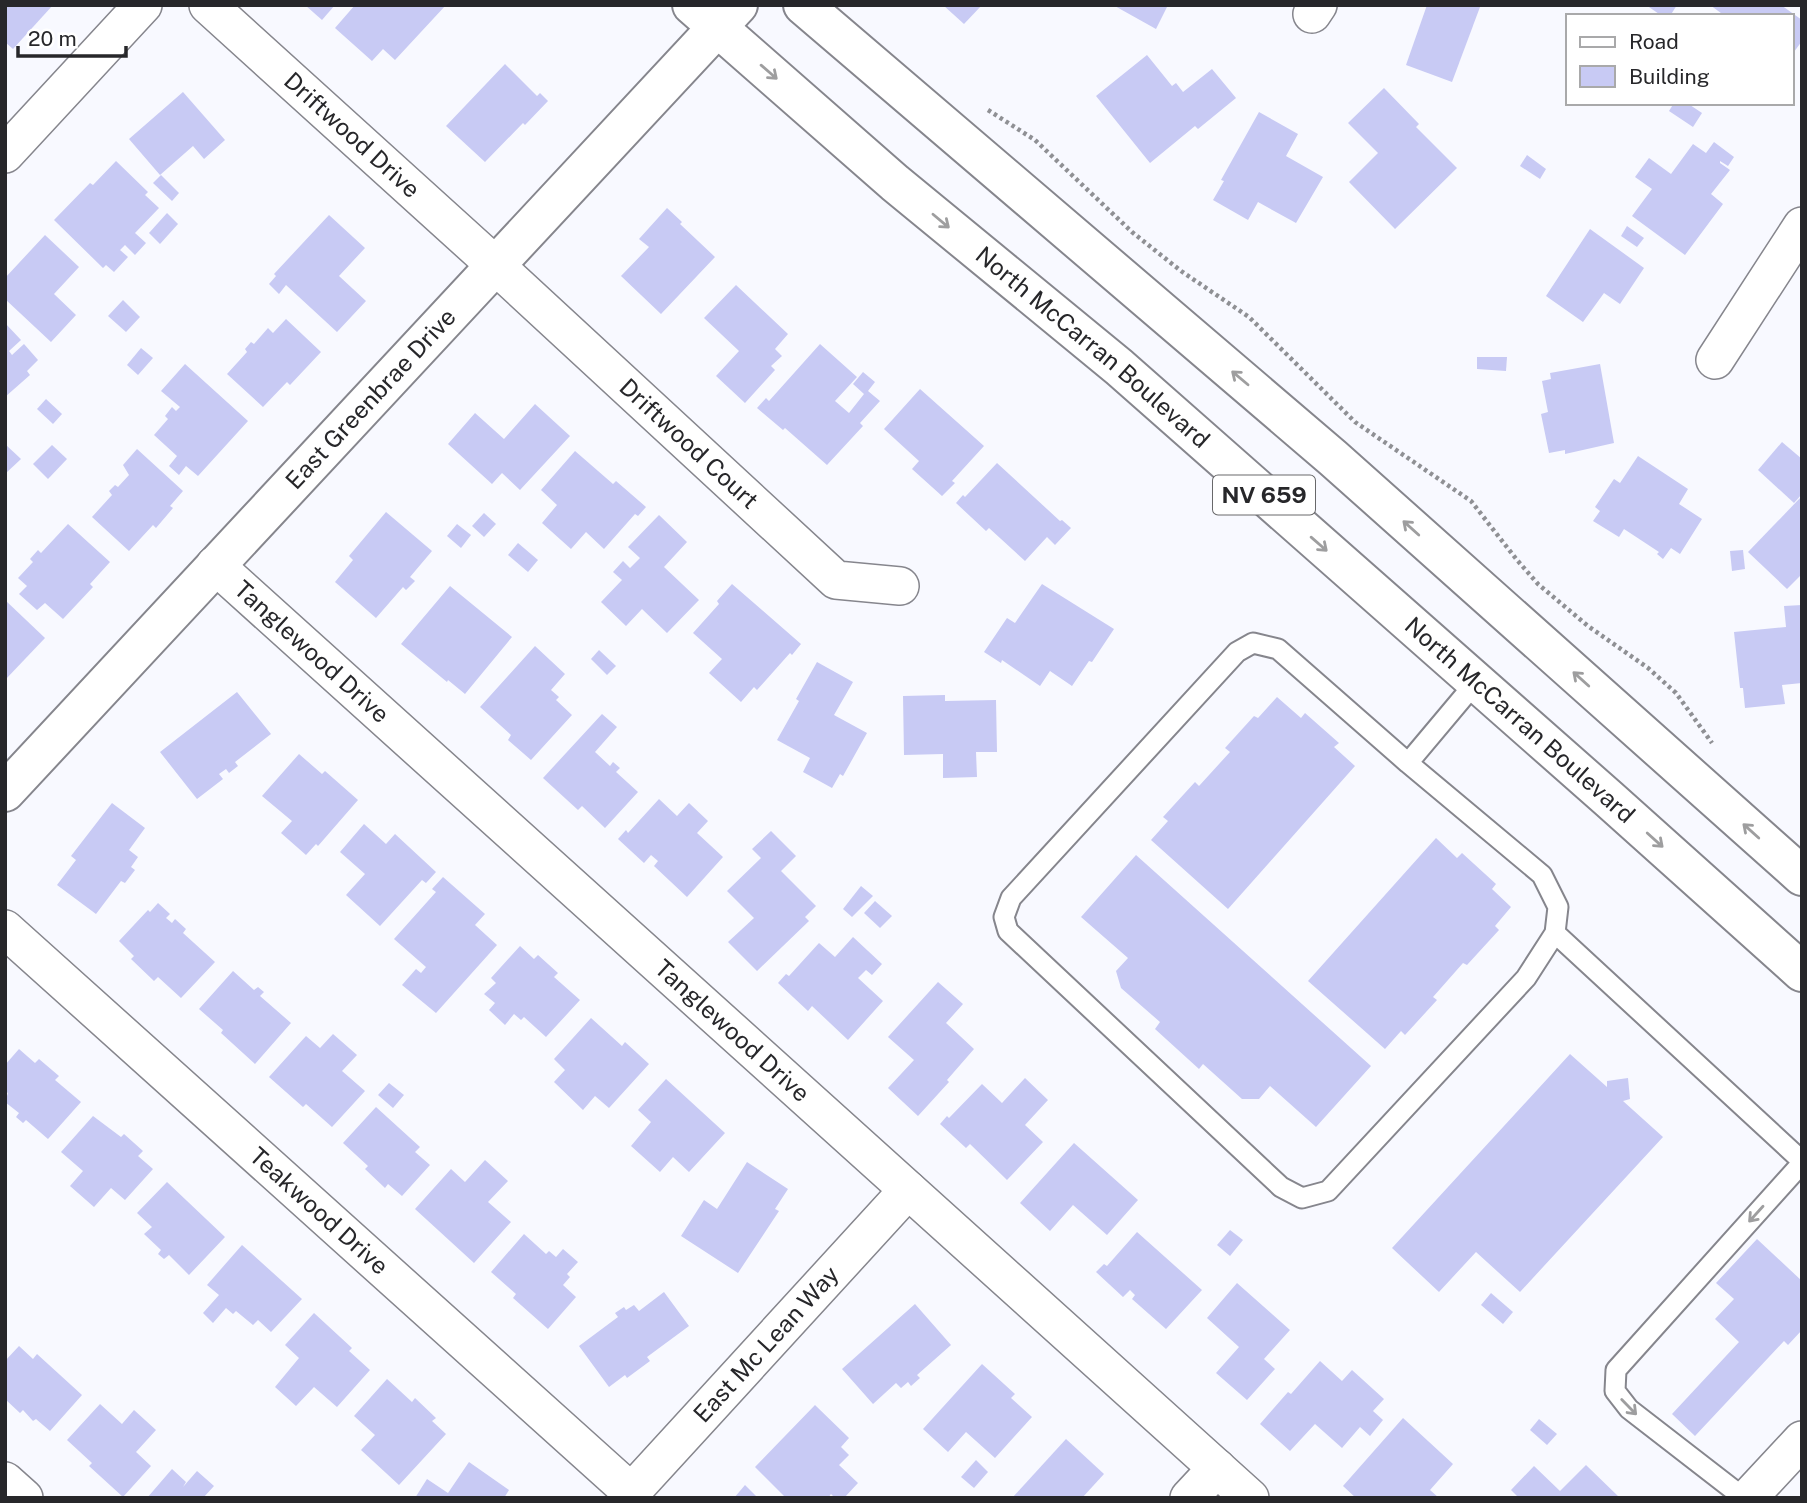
<svg xmlns="http://www.w3.org/2000/svg" width="1807" height="1503" font-family="'Public Sans',sans-serif">
	<style>
		.building { fill: #c8caf4 }
		.lines { fill: none; stroke-linecap: round; stroke-linejoin: round }
		.lane-casing { stroke: #86868d; stroke-width: 23 }
		.street-casing { stroke: #86868d; stroke-width: 40 }
		.secondary-casing { stroke: #86868d; stroke-width: 42 }
		.primary-casing { stroke: #86868d; stroke-width: 42 }
		.path { stroke: #8f9094; stroke-width: 4.5; stroke-dasharray: 3.5 3.5; stroke-linecap: butt }
		.lane { stroke: #fff; stroke-width: 19 }
		.street { stroke: #fff; stroke-width: 37 }
		.secondary { stroke: #fff; stroke-width: 38 }
		.primary { stroke: #fff; stroke-width: 38 }
		.oneway { stroke: #9e9e9f }
		.labels { text-anchor: middle; stroke-width: 7; stroke-linejoin: round; paint-order: stroke }
		.shield { fill: #fff; stroke: #68686a; stroke-width: 2 }
		.shield-label { font-size: 23px; font-weight: bold; fill: #27272a }
		.street-label { font-size: 24px; fill: #27272a; stroke: #fff }
	</style>
	<rect width="100%" height="100%" fill="#f8f9ff"/>
	<g class="building">
		<path d="M5,5H53L13,49L5,42Z"/>
		<path d="M305,5H335L322,20Z"/>
		<path d="M355,5H446L395,60L383,49L372,61L335,28Z"/>
		<path d="M943,5H982L964,24Z"/>
		<path d="M1113,5H1168L1156,29Z"/>
		<path d="M1427,5L1480,7L1452,82L1406,65Z"/>
		<path d="M1646,5H1677L1670,16H1662Z"/>
		<path d="M1710,5H1781L1802,20V41L1791,56V16H1725Z"/>
		<path d="M1147,55L1172,86L1176,83L1183,92L1212,69L1236,98L1198,129L1195,126L1150,163L1096,96Z"/>
		<path d="M505,64L537,96L540,93L548,101L525,125L523,123L485,162L446,126Z"/>
		<path d="M1384,88L1419,124L1416,127L1457,168L1395,229L1349,182L1378,153L1348,123Z"/>
		<path d="M183,92L225,140L204,159L193,146L160,175L129,139Z"/>
		<path d="M1674,103H1687L1702,113L1693,127L1669,111Z"/>
		<path d="M1259,112L1298,134L1286,156L1323,177L1296,223L1258,202L1248,220L1213,200L1224,181L1221,180Z"/>
		<path d="M1714,142L1734,157L1728,166L1720,161V163L1730,170L1711,194L1723,204L1685,255L1632,216L1652,189L1635,177L1649,158L1671,174L1693,144L1706,153Z"/>
		<path d="M1527,155L1546,169L1540,179L1520,166Z"/>
		<path d="M116,161L148,192L145,195L159,208L135,233L146,243L135,255L125,245L120,250L128,257L114,272L106,265L103,268L54,220L90,183L93,185Z"/>
		<path d="M161,175L179,193L172,201L153,183Z"/>
		<path d="M667,208L682,222L680,224L715,257L661,314L621,276L649,247L639,239Z"/>
		<path d="M167,213L178,224L160,244L149,233Z"/>
		<path d="M329,215L365,248L339,276L366,301L337,332L286,285L279,294L269,284L276,276L274,274Z"/>
		<path d="M1627,226L1644,238L1637,247L1621,236Z"/>
		<path d="M1590,229L1644,268L1620,304L1604,293L1583,322L1546,296Z"/>
		<path d="M45,235L79,267L54,294L76,315L51,342L5,299V278Z"/>
		<path d="M736,285L788,334L775,349L782,356L771,366L775,370L745,403L716,376L739,351L704,318Z"/>
		<path d="M123,300L140,317L126,332L108,316Z"/>
		<path d="M286,319L321,352L290,385L287,382L263,407L227,374L247,352L245,349L251,342L254,344L268,328L273,333Z"/>
		<path d="M5,323L21,340L9,351L12,355L24,344L38,360L27,371L30,375L5,397Z"/>
		<path d="M820,344L857,377L835,401L849,413L864,394L853,384L863,372L875,382L868,391L880,401L860,423L863,426L827,465L785,428L783,430L757,408L766,398L769,401Z"/>
		<path d="M141,348L153,358L138,375L127,365Z"/>
		<path d="M1477,357H1507L1506,371L1477,369Z"/>
		<path d="M185,364L248,421L198,476L186,466L179,475L169,466L177,456L154,435L168,419L165,416L172,407L176,411L180,407L161,391Z"/>
		<path d="M1600,364L1614,443L1565,454V450L1549,453L1541,414L1548,412L1542,381L1551,379L1550,373Z"/>
		<path d="M920,389L984,446L952,481L955,483L942,496L912,469L919,461L884,429Z"/>
		<path d="M46,399L62,414L53,424L37,409Z"/>
		<path d="M535,404L570,436L520,490L502,473L492,484L448,444L475,413L504,439Z"/>
		<path d="M1782,442L1802,459V494L1794,503L1758,470Z"/>
		<path d="M5,444L21,459L5,474Z"/>
		<path d="M52,445L67,459L48,479L33,464Z"/>
		<path d="M137,449L183,491L170,506L173,508L156,528L153,525L129,551L92,517L112,495L109,491L115,485L118,487L129,475L123,465Z"/>
		<path d="M575,451L613,484L616,481L646,507L638,516L635,514L604,549L586,532L571,549L542,523L557,505L541,490Z"/>
		<path d="M1638,456L1688,489L1679,504L1702,519L1680,554L1671,548L1663,559L1657,554L1659,552L1624,529L1619,537L1593,521L1600,511L1595,507L1614,479L1620,483Z"/>
		<path d="M997,463L1060,521L1062,520L1071,528L1055,545L1047,537L1025,561L989,528L986,531L956,503L963,495L965,497Z"/>
		<path d="M1802,496V574L1787,589L1748,552Z"/>
		<path d="M386,512L432,551L410,577L415,581L406,590L403,587L376,618L335,582L353,560L349,556Z"/>
		<path d="M484,513L496,524L484,537L472,526Z"/>
		<path d="M659,515L687,542L664,567L699,600L667,633L642,609L626,626L601,602L622,580L613,572L623,561L630,568L640,558L628,547Z"/>
		<path d="M68,524L110,562L90,584L93,587L63,619L45,603L37,610L19,594L27,586L18,578L33,562L30,559L38,550L41,553Z"/>
		<path d="M457,524L471,535L461,548L447,536Z"/>
		<path d="M518,543L538,560L528,572L508,555Z"/>
		<path d="M1743,550L1745,569L1732,571L1730,551Z"/>
		<path d="M732,584L801,644L792,655L790,653L757,690L754,687L741,702L709,673L722,659L693,633L719,604L717,601Z"/>
		<path d="M1042,584L1114,629L1092,662L1089,661L1072,686L1050,671L1040,686L1002,660L1001,663L984,652L1007,618L1015,623Z"/>
		<path d="M450,586L512,637L465,694L448,680L447,682L401,644Z"/>
		<path d="M5,600L45,638L5,680Z"/>
		<path d="M1802,605V683L1782,685L1785,704L1745,708L1743,688H1740L1734,632L1786,627L1784,606Z"/>
		<path d="M535,646L565,674L551,690L559,697L556,700L572,715L531,760L508,740L511,735L480,707Z"/>
		<path d="M599,650L616,666L607,675L591,659Z"/>
		<path d="M817,662L853,682L834,715L867,733L843,776L840,774L832,788L803,772L810,758L777,740L799,701L796,699Z"/>
		<path d="M237,692L271,734L235,762L238,766L229,773L226,769L219,774L223,779L197,799L160,752Z"/>
		<path d="M945,695V701L996,700L997,752H976L977,777L943,778V754L904,755L903,696Z"/>
		<path d="M1277,697L1301,718L1305,713L1339,743L1334,747L1355,766L1228,909L1151,840L1168,821L1163,817L1195,782L1199,786L1230,752L1225,748L1254,716L1258,718Z"/>
		<path d="M602,714L617,727L595,752L610,766L613,762L620,768L616,772L638,792L605,828L582,806L578,810L543,778Z"/>
		<path d="M299,754L322,774L325,771L358,800L318,846L316,844L306,855L281,833L292,821L262,796Z"/>
		<path d="M659,799L677,816L689,803L708,821L697,833L723,857L687,897L654,866L658,861L651,855L644,863L618,839L626,830L628,833Z"/>
		<path d="M112,803L145,828L129,850L138,857L131,867L135,870L125,883L121,881L96,914L57,885L76,860L71,856Z"/>
		<path d="M364,824L386,844L395,834L436,872L426,883L422,880L380,926L346,895L365,874L340,852Z"/>
		<path d="M771,831L796,856L781,871L816,906L805,917L809,921L757,971L728,942L754,918L727,891L761,858L752,849Z"/>
		<path d="M1436,838L1457,858L1462,853L1496,884L1492,889L1511,907L1495,926L1499,930L1467,965L1463,963L1433,997L1437,1000L1405,1035L1401,1031L1385,1049L1308,981Z"/>
		<path d="M1136,855L1371,1066L1316,1127L1270,1086L1259,1099H1242L1203,1064L1199,1069L1155,1029L1160,1022L1121,988L1116,971L1128,958L1081,917Z"/>
		<path d="M443,877L485,914L475,925L497,945L436,1013L402,985L416,969L421,973L426,967L394,939L436,892L432,889Z"/>
		<path d="M861,886L873,896L852,917L843,909Z"/>
		<path d="M875,901L892,916L880,928L864,913Z"/>
		<path d="M158,903L170,914L166,918L172,923L175,919L186,929L183,933L215,962L181,998L158,977L154,981L131,959L134,956L119,941L148,910L150,912Z"/>
		<path d="M853,937L882,964L872,975L866,970L858,978L883,1001L848,1040L812,1006L808,1011L778,983L786,974L789,976L819,943L835,957Z"/>
		<path d="M520,946L534,959L538,955L558,973L554,977L580,1000L546,1037L524,1017L521,1020L514,1014L505,1025L489,1010L495,1003L484,994L496,983L491,978Z"/>
		<path d="M233,971L254,990L258,987L264,992L260,996L291,1023L255,1064L221,1033L223,1030L199,1009Z"/>
		<path d="M938,982L963,1004L946,1023L974,1049L947,1080L949,1082L918,1116L888,1088L914,1060L888,1037Z"/>
		<path d="M591,1018L622,1046L625,1042L649,1064L609,1108L595,1096L583,1110L554,1082L565,1070L554,1059Z"/>
		<path d="M333,1034L357,1055L342,1071L365,1091L332,1127L306,1104L303,1107L269,1077L306,1036L320,1048Z"/>
		<path d="M19,1049L35,1063L39,1059L59,1076L55,1080L81,1102L48,1139L26,1120L23,1123L16,1117L19,1113L5,1102L8,1093L5,1091V1065Z"/>
		<path d="M1570,1054L1607,1087V1081L1628,1078L1630,1099L1623,1101L1663,1137L1520,1292L1476,1252L1439,1292L1392,1248Z"/>
		<path d="M1025,1078L1048,1100L1025,1125L1043,1142L1007,1180L970,1144L966,1148L940,1124L947,1116L949,1118L982,1084L1002,1103Z"/>
		<path d="M666,1079L725,1133L689,1172L673,1157L660,1172L631,1146L651,1122L638,1110Z"/>
		<path d="M389,1083L404,1095L393,1108L378,1095Z"/>
		<path d="M376,1107L420,1147L415,1152L430,1165L402,1196L388,1184L385,1188L365,1169L368,1166L343,1143Z"/>
		<path d="M93,1116L121,1137L124,1134L143,1151L138,1156L153,1169L125,1200L111,1188L94,1207L70,1186L83,1171L61,1152Z"/>
		<path d="M1074,1143L1138,1200L1107,1235L1073,1205L1050,1231L1020,1203Z"/>
		<path d="M485,1160L508,1181L488,1202L511,1222L474,1263L415,1209L451,1169L465,1182Z"/>
		<path d="M747,1162L788,1189L775,1209L779,1211L738,1273L681,1236L704,1200L717,1209Z"/>
		<path d="M167,1182L225,1237L189,1275L169,1255L164,1259L158,1254L161,1250L144,1234L152,1227L137,1213Z"/>
		<path d="M1230,1230L1243,1240L1230,1256L1217,1245Z"/>
		<path d="M1137,1232L1202,1290L1166,1329L1132,1299L1135,1295L1130,1290L1123,1297L1096,1272L1104,1264L1107,1266Z"/>
		<path d="M524,1234L546,1254L549,1251L556,1257L563,1249L578,1262L567,1274L570,1277L563,1285L576,1297L548,1329L513,1298L516,1294L491,1272Z"/>
		<path d="M1757,1239L1802,1281V1330L1788,1345L1784,1341L1695,1436L1672,1414L1739,1342L1715,1319L1734,1299L1716,1283Z"/>
		<path d="M242,1245L302,1299L271,1332L258,1320L253,1325L236,1311L233,1314L226,1308L213,1323L203,1313L219,1295L207,1285Z"/>
		<path d="M1237,1283L1290,1330L1264,1359L1275,1369L1247,1400L1216,1373L1239,1347L1207,1318Z"/>
		<path d="M664,1292L689,1326L647,1357L650,1361L627,1378L625,1375L609,1387L579,1346L618,1317L615,1313L624,1307L626,1310L634,1305L639,1311Z"/>
		<path d="M1491,1293L1513,1312L1503,1324L1481,1305Z"/>
		<path d="M915,1304L951,1345L917,1375L920,1378L911,1386L908,1382L901,1388L896,1383L873,1404L842,1369Z"/>
		<path d="M314,1313L352,1348L349,1351L370,1370L337,1407L314,1387L296,1406L275,1387L299,1358L285,1345Z"/>
		<path d="M19,1346L33,1359L37,1354L82,1395L50,1431L36,1419L33,1421L23,1410L20,1413L5,1399V1361Z"/>
		<path d="M1320,1361L1342,1381L1352,1370L1384,1399L1373,1411L1383,1420L1370,1436L1360,1427L1342,1448L1315,1424L1290,1451L1260,1424L1288,1392L1291,1394Z"/>
		<path d="M982,1364L1015,1394L1011,1398L1032,1417L995,1458L966,1432L948,1452L923,1429Z"/>
		<path d="M387,1379L412,1402L415,1398L436,1418L432,1421L446,1434L399,1485L361,1450L375,1435L354,1416Z"/>
		<path d="M100,1404L122,1424L134,1410L156,1430L136,1452L151,1466L123,1497L89,1466L92,1463L67,1440Z"/>
		<path d="M815,1405L849,1438L841,1447L849,1455L839,1465L858,1483L844,1498H835L831,1494L828,1498H786L755,1467Z"/>
		<path d="M1403,1418L1453,1464L1430,1490L1439,1498H1356L1343,1486Z"/>
		<path d="M1539,1419L1557,1434L1547,1445L1530,1430Z"/>
		<path d="M1066,1439L1104,1474L1082,1498H1012Z"/>
		<path d="M976,1460L988,1472L974,1488L961,1477Z"/>
		<path d="M469,1462L509,1490L504,1498H415L427,1479L448,1493Z"/>
		<path d="M1586,1465L1620,1498H1519L1511,1490L1534,1466L1560,1491Z"/>
		<path d="M172,1469L186,1482L183,1487L197,1471L214,1486L203,1498H147Z"/>
		<path d="M745,1485L758,1498H734Z"/>
	</g>
	<g class="lines">
		<g class="lane-casing">
			<g id="lane">
				<path d="M1408,763L1278,649L1253,643L1237,652L1011,898L1004,917L1008,931L1281,1187L1302,1198L1328,1191L1526,978L1555,933L1558,907L1542,875L1408,763L1476,682"/>
				<path d="M1555,933L1802,1161"/>
				<path d="M1744,1498L1629,1409L1615,1391L1616,1370L1802,1163"/>
			</g>
		</g>
		<g class="street-casing">
			<g id="street">
				<path id="s1" d="M208,5L495,265L836,580L900,586"/>
				<path d="M1312,14L1318,5"/>
				<path d="M5,154L143,5"/>
				<path d="M1715,360L1802,226"/>
				<path id="s2" d="M215,565L1250,1498"/>
				<path id="s3" d="M5,929L631,1492"/>
				<path d="M5,1481L24,1498"/>
				<path id="s4" d="M626,1498L908,1190"/>
				<path d="M1189,1498L1217,1468"/>
				<path d="M1748,1498L1802,1440"/>
			</g>
		</g>
		<g class="secondary-casing">
			<g id="secondary">
				<path id="s5" d="M5,792L738,5"/>
			</g>
		</g>
		<g class="primary-casing">
			<g id="primary">
				<path id="s6" d="M692,5L895,183L1119,367L1609,799L1802,972"/>
				<path d="M803,5L1333,458L1802,876"/>
			</g>
		</g>
		<path class="path" d="M988,110L1035,140L1132,232L1181,271L1249,317L1355,422L1471,501L1517,560L1538,584L1588,626L1648,668L1676,693L1712,743"/>
		<use href="#lane" class="lane"/>
		<use href="#street" class="street"/>
		<use href="#secondary" class="secondary"/>
		<use href="#primary" class="primary"/>
	</g>
	<defs><path id="oneway-shaft" d="M-6 0H5M1.5-3L5.5 0L1.5 3" fill="none" stroke-width="1.6" stroke-linecap="round" stroke-linejoin="round" transform="scale(1.75)"/></defs>
	<g class="oneway">
		<use href="#oneway-shaft" transform="translate(769 72) rotate(41)"/>
		<use href="#oneway-shaft" transform="translate(941 221) rotate(40)"/>
		<use href="#oneway-shaft" transform="translate(1240 378) rotate(-140)"/>
		<use href="#oneway-shaft" transform="translate(1411 528) rotate(-138)"/>
		<use href="#oneway-shaft" transform="translate(1319 544) rotate(41)"/>
		<use href="#oneway-shaft" transform="translate(1581 679) rotate(-138)"/>
		<use href="#oneway-shaft" transform="translate(1751 831) rotate(-138)"/>
		<use href="#oneway-shaft" transform="translate(1655 840) rotate(42)"/>
		<use href="#oneway-shaft" transform="translate(1756 1214) rotate(132)"/>
		<use href="#oneway-shaft" transform="translate(1629 1407) rotate(46)"/>
	</g>
	<g class="labels">
		<rect class="shield" x="1213" y="475.5" width="102" height="39" rx="5"/>
		<g class="shield-label">
			<text x="1264" y="503">NV 659</text>
		</g>
		<g class="street-label">
			<text dy="8" stroke="none"><textPath href="#s1" startOffset="194">Driftwood Drive</textPath></text>
			<text dy="8" stroke="none"><textPath href="#s6" startOffset="527">North McCarran Boulevard</textPath></text>
			<text dy="8" stroke="none"><textPath href="#s5" startOffset="537">East Greenbrae Drive</textPath></text>
			<text dy="8" stroke="none"><textPath href="#s1" startOffset="651">Driftwood Court</textPath></text>
			<text dy="8" stroke="none"><textPath href="#s2" startOffset="130">Tanglewood Drive</textPath></text>
			<text dy="8" stroke="none"><textPath href="#s6" startOffset="1094">North McCarran Boulevard</textPath></text>
			<text dy="8" stroke="none"><textPath href="#s2" startOffset="696">Tanglewood Drive</textPath></text>
			<text dy="8" stroke="none"><textPath href="#s3" startOffset="422">Teakwood Drive</textPath></text>
			<text dy="8" stroke="none"><textPath href="#s4" startOffset="208">East Mc Lean Way</textPath></text>
		</g>
	</g>
	<rect width="1807" height="1503" fill="none" stroke="#27272a" stroke-width="14"/>
	<rect x="1566" y="14" width="228" height="91" fill="#ffffff" stroke="#a9a9aa" stroke-width="2"/>
	<rect x="1580" y="37" width="35" height="10" fill="#ffffff" stroke="#a9a9aa" stroke-width="2"/>
	<text x="1629" y="49" font-size="21" fill="#27272a">Road</text>
	<rect x="1580" y="66" width="35" height="21" fill="#c8caf4" stroke="#a9a9aa" stroke-width="2"/>
	<text x="1629" y="84" font-size="21" fill="#27272a">Building</text>
	<path d="M18 46v10h108v-10" fill="none" stroke="#27272a" stroke-width="3.5"/>
	<text x="28" y="46" font-size="21" fill="#27272a" stroke="#ffffff" stroke-width="5" paint-order="stroke">20 m</text>
</svg>
